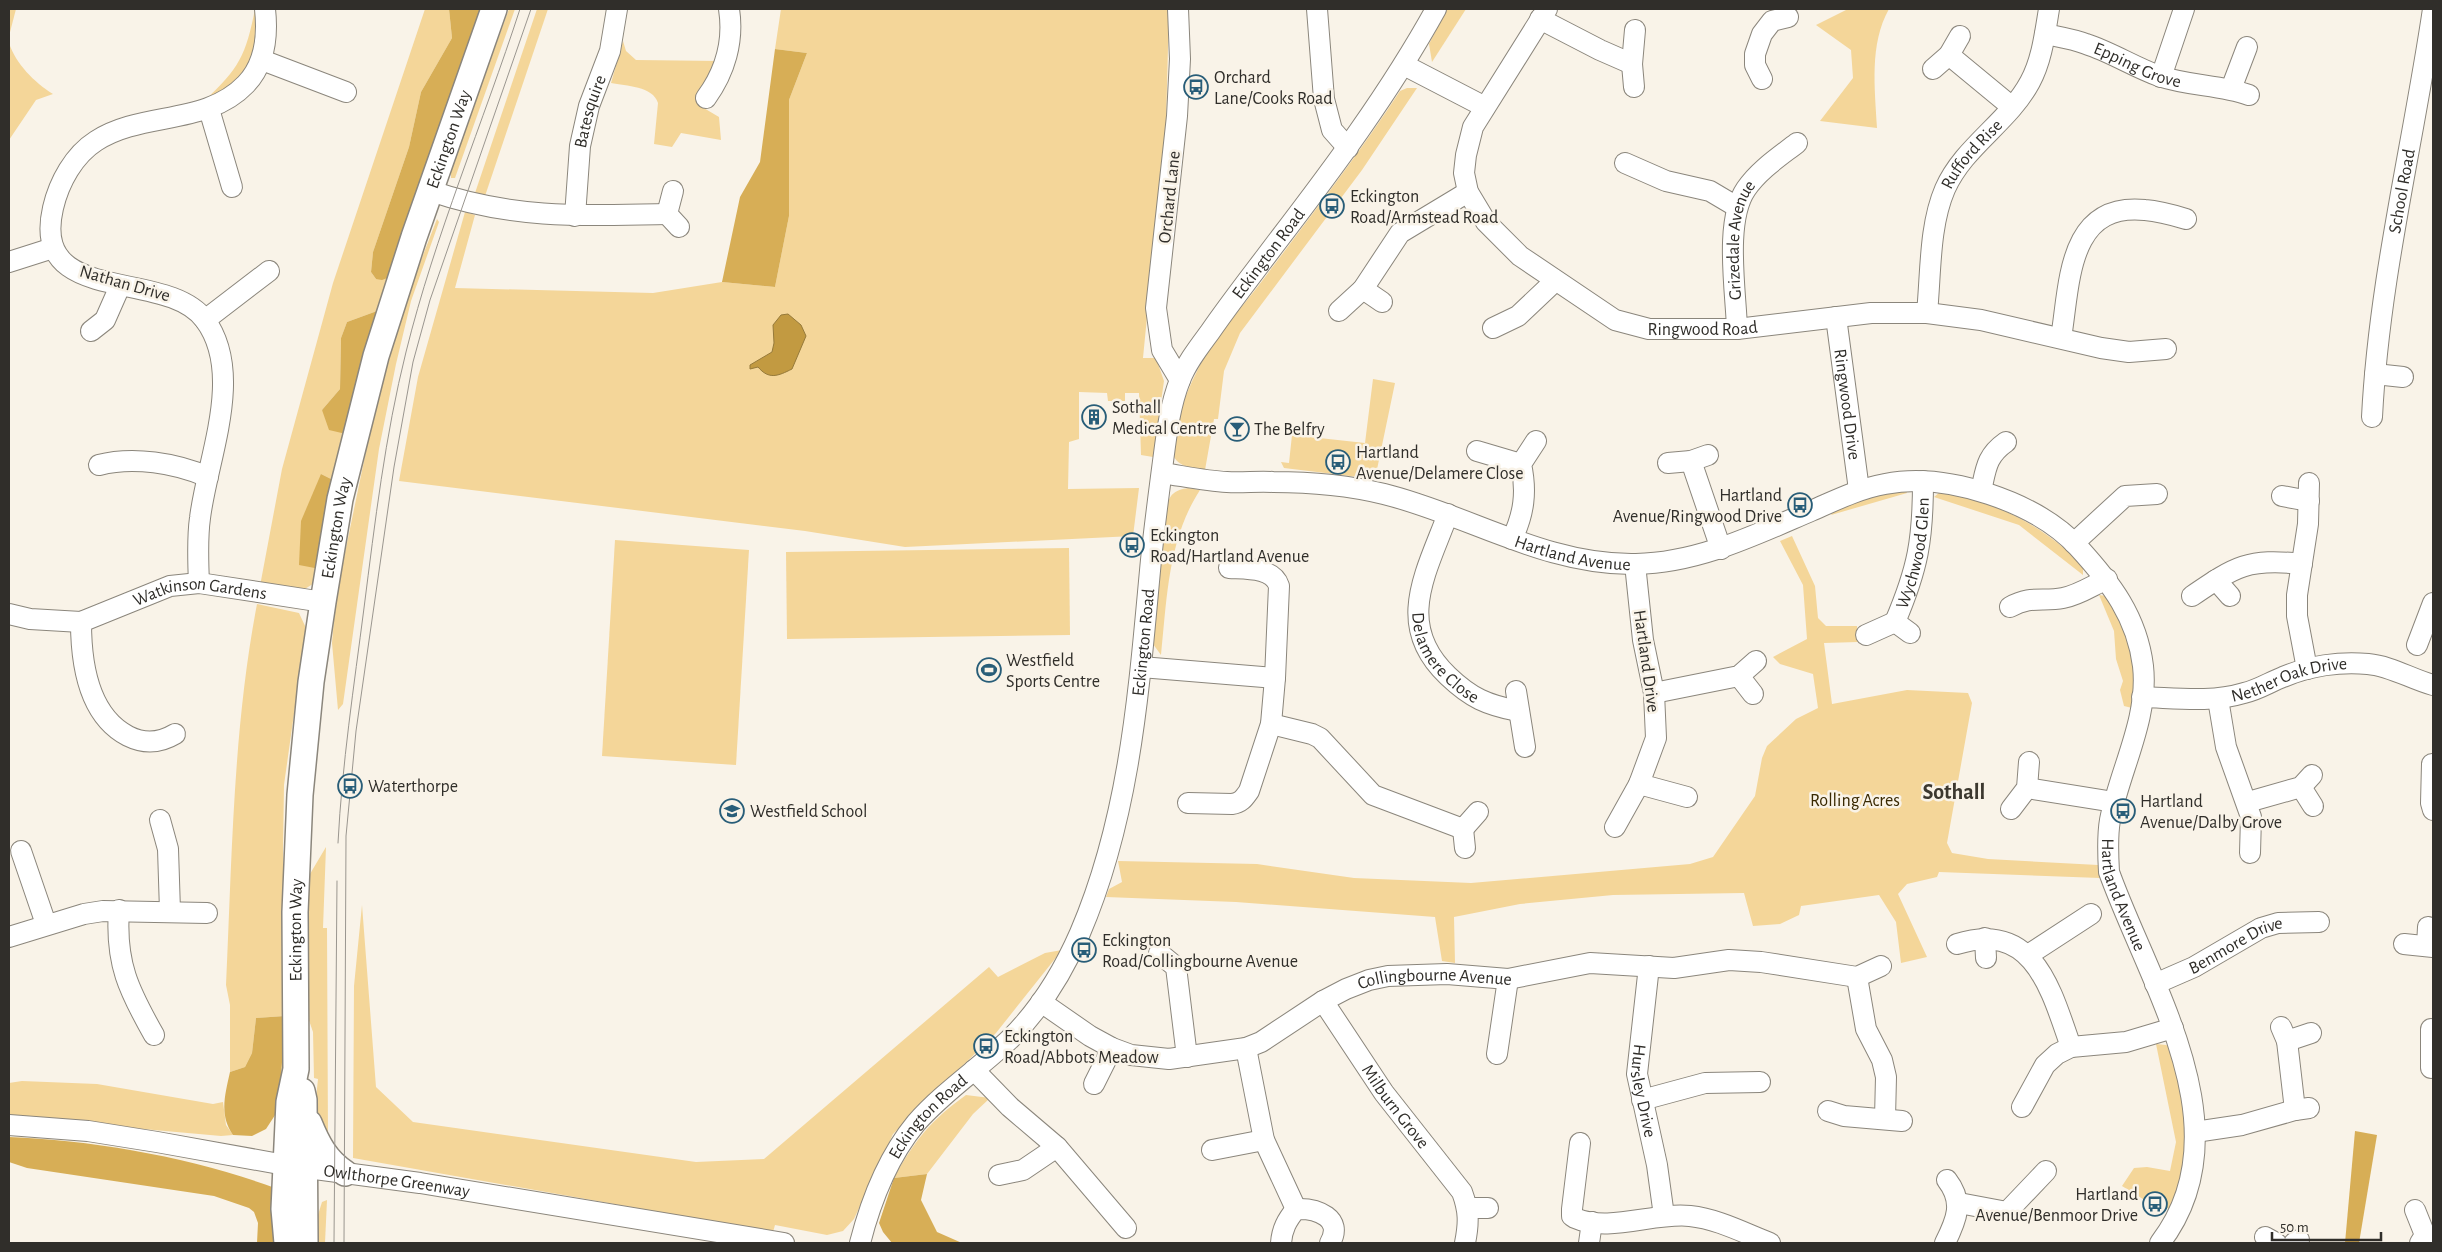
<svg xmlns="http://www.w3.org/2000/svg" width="2442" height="1252" font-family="'Alegreya Sans',sans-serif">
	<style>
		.green { fill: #f4d699 }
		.forest { fill: #d7ae56 }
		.water { fill: #c29a41; stroke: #967a3a }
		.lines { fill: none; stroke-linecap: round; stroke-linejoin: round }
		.minor-casing { stroke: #8b867c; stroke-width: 22 }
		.major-casing { stroke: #8b867c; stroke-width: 28 }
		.minor { stroke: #fff; stroke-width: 20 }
		.major { stroke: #fff; stroke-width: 25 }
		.tram { stroke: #9a968f; stroke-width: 1 }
		.labels { text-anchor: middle; stroke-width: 5; stroke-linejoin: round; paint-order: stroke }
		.street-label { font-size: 18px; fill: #302e2a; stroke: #f9f3e8 }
		.poi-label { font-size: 18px; fill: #302e2a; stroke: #f9f3e8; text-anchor: start }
		.park-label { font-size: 18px; fill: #392902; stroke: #f9f3e8 }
		.district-label { font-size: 22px; font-weight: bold; fill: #3c382f; stroke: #f9f3e8 }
	</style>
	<rect width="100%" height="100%" fill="#f9f3e8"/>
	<g class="green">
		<path d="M9,9H16L9,36Z"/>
		<path d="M255,9L258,42L241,82L204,101C239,69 246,55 255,9Z"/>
		<path d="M425,9H449L452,38L421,92L409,147L373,252L371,272L376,279L390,277L377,311L347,322L341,338L340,389L322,410L346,434L335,481L321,474L320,569L316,582L300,592L260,586L282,469L333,283Z"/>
		<path d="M509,9H515L455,178H451V168Z"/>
		<path d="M537,9H548L485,196L475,193Z"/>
		<path d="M781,9H1169L1166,123L1143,358H1156L1164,381L1153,457L1141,455L1139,393H1125V401H1108L1107,393L1079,392V439L1069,442L1068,489L1139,488L1133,536L905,547L805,531L399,481L418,377L465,212L475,215L455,288L653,293L722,282L775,287L789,216V100L807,53L775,49Z"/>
		<path d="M1447,9H1466L1432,62L1429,44Z"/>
		<path d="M1848,9H1889C1869,44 1875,89 1877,128L1820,121L1853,78L1851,50L1816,25Z"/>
		<path d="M623,41L626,51L636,60L720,61L716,79L697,104L719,117L721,140L681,133L672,147L654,144L658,103C653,86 626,86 611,83Z"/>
		<path d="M9,43C16,64 34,82 53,94L36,100L9,140Z"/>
		<path d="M1407,88H1417L1362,170L1240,333L1224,371L1218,419H1214L1205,470C1192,468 1174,467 1172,450C1169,428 1197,367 1210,348C1225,326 1243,306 1259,285C1307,221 1356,158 1400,91Z"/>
		<path d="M437,219L439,222L411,301L396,364L379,449L343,704L338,710L332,643L336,596L375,408L406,299Z"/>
		<path d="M1373,379L1395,383L1375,479L1284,468L1281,462L1289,463L1292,435L1365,443Z"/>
		<path d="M1188,488L1200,490C1168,539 1167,598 1161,655L1153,644L1167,506C1170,493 1176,490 1188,488Z"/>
		<path d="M1906,490L1907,493L1831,515C1845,495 1883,494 1906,490Z"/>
		<path d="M1940,492C1997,502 2040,524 2083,565V575L2019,525L1934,497Z"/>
		<path d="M1792,536L1815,586L1818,618L1826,626H1857L1858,642L1824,643L1832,704L1907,690L1968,693L1972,703L1947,843L1952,853L1988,859L2098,865L2100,878L1939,872L1937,877L1907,884L1898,894L1927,957L1901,963L1896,922L1879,895L1801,906L1799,915L1780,924L1753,926L1744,893L1613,895L1520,904L1454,917L1455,963L1442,961L1435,917L1236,902L1106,897L1109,889L1122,882L1118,861L1257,864L1354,878L1471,883L1690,864L1713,857L1755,796L1762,758L1767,746L1796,719L1818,708L1813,674L1780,664L1773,657L1807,639L1803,585L1780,541Z"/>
		<path d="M615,540L749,550L736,765L602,756Z"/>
		<path d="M1069,548L1070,635L787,639L786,552Z"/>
		<path d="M2099,595L2106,596C2126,629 2141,668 2132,708L2124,706L2120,690L2123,681L2116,659L2114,631Z"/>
		<path d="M257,604L299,613L306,628L284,785L283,850L286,937L285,1016L256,1018L252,1053L245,1067L230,1072V1005L226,985C232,858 233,729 257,604Z"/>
		<path d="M326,847L323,928H327L328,1139L314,1117L318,1079L314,1078L313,1032L303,1003L304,884Z"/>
		<path d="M362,905L376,1087L413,1122L696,1162L764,1159L989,967L998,977L1045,953L1062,950L996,1033L893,1134L854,1219L843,1231L827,1235L775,1225L773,1232L353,1158L354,986Z"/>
		<path d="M2156,1044L2166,1045L2172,1048L2187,1124L2182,1179L2170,1209L2166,1208L2162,1211L2122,1186L2134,1168L2147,1167L2170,1171L2176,1142Z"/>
		<path d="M22,1081L97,1084L213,1104L223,1102L226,1125L233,1135L221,1136L9,1117V1083Z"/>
		<path d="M966,1095L990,1098L973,1114L927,1174L894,1178C914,1141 931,1120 966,1095Z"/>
		<path d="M327,1200L325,1243H315L317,1218L322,1202Z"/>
	</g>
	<g class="forest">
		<path d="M449,9H480L390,277L382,280L376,279L371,272L373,252L409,147L421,92L452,38Z"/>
		<path d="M775,49L807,53L789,100V216L775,287L722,282L740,197L760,162Z"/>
		<path d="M377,311L346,434L329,430L322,410L340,389L341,338L347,322Z"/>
		<path d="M321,474L335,481L320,569L299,565L301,521Z"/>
		<path d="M285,1016L279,1109L266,1129L252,1136L233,1135C219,1115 225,1095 230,1072L245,1067L252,1053L256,1018Z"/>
		<path d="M2355,1131L2377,1135L2359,1243H2345Z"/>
		<path d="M9,1137C94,1140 194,1158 275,1188L279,1243H257L258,1223L254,1212L249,1208L214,1196L27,1168L9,1162Z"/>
		<path d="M927,1174L921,1200L937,1232L962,1243H892L883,1232L879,1223L894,1178Z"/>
	</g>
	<path class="water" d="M788,314L801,325L806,336L792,369C778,376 769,380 758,367L750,369V365L772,352L774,343L773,325L781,315Z"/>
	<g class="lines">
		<g class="minor-casing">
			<g id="minor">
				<path d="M1178,9L1180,59L1177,116L1156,308L1162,350L1180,380"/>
				<path d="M1317,9L1324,99L1332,130L1348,148"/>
				<path id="s1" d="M1547,9L1473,127L1466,155L1464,173L1468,192L1486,222L1520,256L1615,320L1649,329H1737L1871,313H1927L1981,320L2101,348L2129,352L2166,349"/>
				<path d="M1540,19L1600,50L1632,64"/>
				<path id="s2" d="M2045,34C2059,37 2073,39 2086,44C2111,52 2134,67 2159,76C2189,86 2220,85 2249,95"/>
				<path d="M1949,55L2012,107"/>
				<path d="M262,60L346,92"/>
				<path d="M1404,65L1485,107"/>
				<path d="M1933,69L1949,55L1960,36"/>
				<path d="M2161,77L2184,9"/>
				<path d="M1762,79L1755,65V54L1762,34L1772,21L1788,17"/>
				<path d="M1634,87L1632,64L1635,30"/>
				<path d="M2231,89L2247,47"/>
				<path d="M706,98C725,72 734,41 729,9"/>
				<path d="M209,109L232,187"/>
				<path d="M1625,163L1666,181L1710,191L1737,207"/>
				<path d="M431,191C512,219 583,216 667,214"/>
				<path d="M673,191L667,214L679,227"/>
				<path id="s3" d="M575,216L580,146L589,106L610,51L617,9"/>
				<path d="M9,262L53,248"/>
				<path d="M1363,289L1382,302"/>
				<path d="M1339,311L1363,289L1400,233L1468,192"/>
				<path id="s4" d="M1927,313C1931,273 1929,226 1945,189C1964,146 2008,123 2030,82C2042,60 2045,33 2049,9"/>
				<path id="s5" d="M1836,317L1859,490"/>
				<path d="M205,320L269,271"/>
				<path d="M1493,328L1518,316L1555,281"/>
				<path id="s6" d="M1737,329C1736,292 1724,221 1746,189C1759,170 1779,157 1797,143"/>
				<path d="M91,331L105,320L120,286"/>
				<path d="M2061,338C2070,284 2067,202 2145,210C2159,211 2173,215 2186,219"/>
				<path d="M2375,374L2403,377"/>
				<path id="s7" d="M2372,417C2379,279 2413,145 2433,9"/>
				<path d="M1477,451L1521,464"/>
				<path d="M1691,461L1721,549"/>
				<path d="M1668,463L1691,461L1708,455"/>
				<path d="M99,465C133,456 176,463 208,477"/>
				<path id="s8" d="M1162,473C1183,476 1205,481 1227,482C1242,483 1258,481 1273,482C1311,482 1347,485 1384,494C1469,515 1546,566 1636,564C1698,563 1755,535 1811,511C1836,500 1858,489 1885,484C1919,477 1956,483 1989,494C2022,505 2054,521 2078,547C2111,583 2137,617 2143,666C2149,719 2120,769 2110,820C2107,837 2108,855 2109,872C2149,984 2247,1130 2160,1243"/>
				<path d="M1981,491C1986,469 1986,456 2006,442"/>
				<path d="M2282,496L2309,501"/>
				<path id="s9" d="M1448,514C1426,573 1394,625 1448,676C1471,698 1487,705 1518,711"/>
				<path d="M1512,539C1524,514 1527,492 1521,464L1536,441"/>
				<path d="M2074,543L2125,496L2157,494"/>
				<path d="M2216,580L2230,596"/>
				<path d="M199,583C198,561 197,539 200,518C207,459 245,374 205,320C166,267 30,308 53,208C59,182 74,155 96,141C142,111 206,126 246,84C265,64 268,36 265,9"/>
				<path d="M2192,596C2236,566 2248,558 2302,564"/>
				<path d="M2010,607C2031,595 2043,602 2063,598C2079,595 2093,585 2107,579"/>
				<path id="s10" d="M9,614L30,619L81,622L170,586L199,583L323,602"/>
				<path d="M81,622C81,662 88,715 128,736C144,744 160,743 175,734"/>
				<path id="s11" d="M1895,622C1918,568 1923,540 1923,481"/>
				<path d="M1866,635L1895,622L1910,633"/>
				<path d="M2417,645L2433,603"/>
				<path d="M1141,667L1275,678"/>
				<path d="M2307,669L2297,616V595L2308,524L2309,483"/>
				<path d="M1739,676L1753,694"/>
				<path d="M1516,691L1525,747"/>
				<path d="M1654,693L1739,676L1756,661"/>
				<path id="s12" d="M2142,697C2176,698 2211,703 2244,693C2258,690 2270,682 2283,677C2309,666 2340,661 2368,664C2391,666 2411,679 2433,685"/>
				<path d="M2218,699L2226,747L2251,817L2250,853"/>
				<path d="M1271,724L1312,734L1320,738L1373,795L1463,829L1478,812"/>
				<path d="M2432,764L2431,803L2433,810"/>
				<path d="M1639,784L1687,797"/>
				<path d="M2301,787L2313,806"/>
				<path d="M2027,788L2114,802"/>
				<path d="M2248,802L2301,787L2312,775"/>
				<path d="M1188,803L1232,804C1241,803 1244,798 1249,791L1271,724L1275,678L1279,586C1273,567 1245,569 1229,568"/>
				<path d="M2011,809L2027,788L2029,762"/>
				<path d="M160,820L168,849L170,911"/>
				<path d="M1615,827L1639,784L1656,738L1654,693L1643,640L1635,564"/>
				<path d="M1463,829L1465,848"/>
				<path d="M21,851L46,924"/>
				<path d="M119,910C115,963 129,991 154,1035"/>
				<path d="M9,937L84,914L103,911L207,913"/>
				<path d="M1985,938L1986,958"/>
				<path d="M1957,944C2034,920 2051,990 2071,1047"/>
				<path d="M2404,944L2433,947"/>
				<path d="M2427,946L2428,927"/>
				<path d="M1159,953L1176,967L1187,1057"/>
				<path d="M2028,955L2091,914"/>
				<path id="s13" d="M1649,966L1637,1074L1657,1165L1664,1216"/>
				<path d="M1857,977L1866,1029L1882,1060L1886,1077L1885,1118"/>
				<path id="s14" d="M2155,984L2194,967L2261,928L2278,923L2319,922"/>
				<path id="s15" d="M1323,1001L1384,1093L1462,1192C1469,1211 1469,1223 1465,1243"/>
				<path id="s16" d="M1041,1002L1090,1036L1112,1048L1131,1055L1169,1059L1246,1048L1261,1042L1323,1001L1346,989L1369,980L1388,976L1447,974L1508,979L1590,963L1674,968L1729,960L1761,962L1857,977L1881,966"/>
				<path d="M2281,1027L2287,1041L2295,1110"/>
				<path d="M2431,1029V1068"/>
				<path d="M2287,1041L2311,1033"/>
				<path d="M1246,1048L1264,1140L1296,1209"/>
				<path d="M1497,1054L1508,979"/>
				<path d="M974,1070L1010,1107L1057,1147L1126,1228"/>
				<path d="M1094,1084L1112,1048"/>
				<path d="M1642,1100L1705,1083L1760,1082"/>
				<path d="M2022,1107L2045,1065L2057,1054L2071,1047L2126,1042L2173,1028"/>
				<path d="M1828,1111L1844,1116L1902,1121"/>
				<path id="s17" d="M9,1125L88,1131L157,1142L285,1165L420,1183L784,1243"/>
				<path d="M2195,1132L2242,1125L2295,1110L2309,1108"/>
				<path d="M1580,1143L1572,1209V1216L1575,1218C1608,1233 1655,1212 1690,1216C1718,1219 1744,1233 1770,1243"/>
				<path d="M1212,1150L1264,1140"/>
				<path d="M999,1175L1023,1170L1057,1147"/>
				<path d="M1959,1203L2007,1212L2046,1171"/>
				<path d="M1468,1208H1488"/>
				<path d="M2415,1210L2425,1235L2420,1243"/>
				<path d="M2265,1237L2276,1243"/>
				<path id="s18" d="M860,1243C871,1200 888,1157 916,1123C944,1091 981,1067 1011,1038C1041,1008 1063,972 1080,933C1131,814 1139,687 1151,560C1154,530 1158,500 1162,469C1166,439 1169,408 1180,380C1187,362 1199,347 1210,332C1230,303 1252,275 1273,247C1332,170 1389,94 1436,9"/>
				<path d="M1281,1243C1282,1229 1287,1220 1296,1209C1317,1208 1344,1218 1330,1243"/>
				<path d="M1589,1243L1592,1222"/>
				<path d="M1945,1243C1957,1219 1964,1202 1947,1180"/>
				<path d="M2294,1243L2299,1240"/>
			</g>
		</g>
		<g class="major-casing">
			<g id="major">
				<path d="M302,1091L304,1100L305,1243"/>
				<path d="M309,1123C317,1143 326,1161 345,1173"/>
				<path id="s19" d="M287,1243L284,1209L289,1102L296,1069L295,912L300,795L311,682L323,602L340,499L376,356L414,237L494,9"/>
			</g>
		</g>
		<use href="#minor" class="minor"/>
		<use href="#major" class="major"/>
		<g class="tram">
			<path d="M338,843C342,764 354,686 364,608C375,522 385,436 406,352C435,235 483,123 520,9"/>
			<path d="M334,1243L337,881"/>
			<path d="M344,1243L346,836L356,731L394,467L413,362L430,300L531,9"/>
		</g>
	</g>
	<defs>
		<g id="bus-ring" transform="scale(1.25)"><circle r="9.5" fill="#f9f3e8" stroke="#285d78" stroke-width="1.5"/><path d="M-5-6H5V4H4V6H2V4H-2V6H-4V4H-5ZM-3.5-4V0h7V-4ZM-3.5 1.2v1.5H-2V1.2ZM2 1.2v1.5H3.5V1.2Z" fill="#285d78"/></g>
		<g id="building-ring" transform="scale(1.25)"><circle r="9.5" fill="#f9f3e8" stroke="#285d78" stroke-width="1.5"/><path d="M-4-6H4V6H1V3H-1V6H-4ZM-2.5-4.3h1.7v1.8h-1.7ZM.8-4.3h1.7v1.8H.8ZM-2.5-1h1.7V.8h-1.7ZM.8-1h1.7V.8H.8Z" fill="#285d78"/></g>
		<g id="bar-ring" transform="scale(1.25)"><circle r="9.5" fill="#f9f3e8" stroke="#285d78" stroke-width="1.5"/><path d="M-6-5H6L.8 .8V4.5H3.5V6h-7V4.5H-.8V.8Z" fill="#285d78"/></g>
		<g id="stadium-ring" transform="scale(1.25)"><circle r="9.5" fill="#f9f3e8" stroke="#285d78" stroke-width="1.5"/><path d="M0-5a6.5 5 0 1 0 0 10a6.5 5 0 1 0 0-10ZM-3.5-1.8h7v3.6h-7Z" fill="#285d78"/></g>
		<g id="school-ring" transform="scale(1.25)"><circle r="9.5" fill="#f9f3e8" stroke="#285d78" stroke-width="1.5"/><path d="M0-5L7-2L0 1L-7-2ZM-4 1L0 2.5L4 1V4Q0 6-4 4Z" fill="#285d78"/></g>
	</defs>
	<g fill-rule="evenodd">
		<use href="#bus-ring" x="1196" y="87"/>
		<use href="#bus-ring" x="1332" y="206"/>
		<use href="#building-ring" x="1094" y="417"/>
		<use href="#bar-ring" x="1237" y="429"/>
		<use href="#bus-ring" x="1338" y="462"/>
		<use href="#bus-ring" x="1800" y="505"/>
		<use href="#bus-ring" x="1132" y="545"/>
		<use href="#stadium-ring" x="989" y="670"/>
		<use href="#bus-ring" x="350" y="786"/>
		<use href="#school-ring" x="732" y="811"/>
		<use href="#bus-ring" x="2123" y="811"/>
		<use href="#bus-ring" x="1084" y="950"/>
		<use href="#bus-ring" x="986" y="1046"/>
		<use href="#bus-ring" x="2155" y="1204"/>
	</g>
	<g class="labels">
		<g class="street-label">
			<text dy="6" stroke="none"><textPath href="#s2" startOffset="98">Epping Grove</textPath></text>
			<text dy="6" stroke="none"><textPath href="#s3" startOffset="106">Batesquire</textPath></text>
			<text dy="6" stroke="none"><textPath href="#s19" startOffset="1124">Eckington Way</textPath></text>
			<text dy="6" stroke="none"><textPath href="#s4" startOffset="170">Rufford Rise</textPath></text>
			<text dy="6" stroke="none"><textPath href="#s7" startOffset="228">School Road</textPath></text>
			<text transform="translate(1169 197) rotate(-84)" y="6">Orchard Lane</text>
			<text dy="6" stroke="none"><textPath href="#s6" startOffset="90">Grizedale Avenue</textPath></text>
			<text dy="6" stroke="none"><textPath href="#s18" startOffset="1106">Eckington Road</textPath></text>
			<text transform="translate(125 283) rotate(16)" y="6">Nathan Drive</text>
			<text dy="6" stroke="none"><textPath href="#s1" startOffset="492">Ringwood Road</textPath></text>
			<text dy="6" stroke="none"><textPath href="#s5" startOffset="88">Ringwood Drive</textPath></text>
			<text dy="6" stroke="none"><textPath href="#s19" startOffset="719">Eckington Way</textPath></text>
			<text dy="6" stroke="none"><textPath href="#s8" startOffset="422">Hartland Avenue</textPath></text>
			<text dy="6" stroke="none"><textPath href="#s11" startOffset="72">Wychwood Glen</textPath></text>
			<text dy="6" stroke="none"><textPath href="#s10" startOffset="198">Watkinson Gardens</textPath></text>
			<text dy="6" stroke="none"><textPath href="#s18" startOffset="686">Eckington Road</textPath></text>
			<text dy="6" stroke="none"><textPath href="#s9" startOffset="158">Delamere Close</textPath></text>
			<text transform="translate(1647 661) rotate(82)" y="6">Hartland Drive</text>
			<text dy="6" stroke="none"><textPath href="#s12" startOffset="150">Nether Oak Drive</textPath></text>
			<text dy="6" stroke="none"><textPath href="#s8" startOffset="1334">Hartland Avenue</textPath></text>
			<text dy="6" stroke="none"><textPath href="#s19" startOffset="314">Eckington Way</textPath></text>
			<text dy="6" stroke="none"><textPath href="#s14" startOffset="90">Benmore Drive</textPath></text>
			<text dy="6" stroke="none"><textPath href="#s16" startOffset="428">Collingbourne Avenue</textPath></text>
			<text dy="6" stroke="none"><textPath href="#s13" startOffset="126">Hursley Drive</textPath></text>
			<text dy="6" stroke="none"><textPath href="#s15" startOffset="128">Milburn Grove</textPath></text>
			<text dy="6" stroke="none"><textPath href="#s18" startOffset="146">Eckington Road</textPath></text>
			<text dy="6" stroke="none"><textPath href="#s17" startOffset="392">Owlthorpe Greenway</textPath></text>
		</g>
		<g class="poi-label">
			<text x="1214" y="83">Orchard<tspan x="1214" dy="21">Lane/Cooks Road</tspan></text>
			<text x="1350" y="202">Eckington<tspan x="1350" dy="21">Road/Armstead Road</tspan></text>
			<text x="1112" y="413">Sothall<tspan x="1112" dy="21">Medical Centre</tspan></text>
			<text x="1254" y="435">The Belfry</text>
			<text x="1356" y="458">Hartland<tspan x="1356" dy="21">Avenue/Delamere Close</tspan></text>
			<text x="1782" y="501" text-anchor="end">Hartland<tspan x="1782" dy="21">Avenue/Ringwood Drive</tspan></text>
			<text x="1150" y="541">Eckington<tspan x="1150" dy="21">Road/Hartland Avenue</tspan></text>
			<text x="1006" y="666">Westfield<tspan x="1006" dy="21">Sports Centre</tspan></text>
			<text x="368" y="792">Waterthorpe</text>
			<text x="2140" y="807">Hartland<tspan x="2140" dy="21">Avenue/Dalby Grove</tspan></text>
			<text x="750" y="817">Westfield School</text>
			<text x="1102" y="946">Eckington<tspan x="1102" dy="21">Road/Collingbourne Avenue</tspan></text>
			<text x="1004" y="1042">Eckington<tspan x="1004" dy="21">Road/Abbots Meadow</tspan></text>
			<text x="2138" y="1200" text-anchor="end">Hartland<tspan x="2138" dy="21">Avenue/Benmoor Drive</tspan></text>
		</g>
		<g class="park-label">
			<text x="1855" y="806">Rolling Acres</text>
		</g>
		<g class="district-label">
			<text x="1954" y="799">Sothall</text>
		</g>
	</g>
	<rect width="2442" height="1252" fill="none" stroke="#302e2a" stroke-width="20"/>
	<path d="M2272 1232v8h109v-8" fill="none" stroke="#302e2a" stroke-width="2.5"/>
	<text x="2280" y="1232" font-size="15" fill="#302e2a" stroke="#f9f3e8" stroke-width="4" paint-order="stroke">50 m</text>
</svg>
